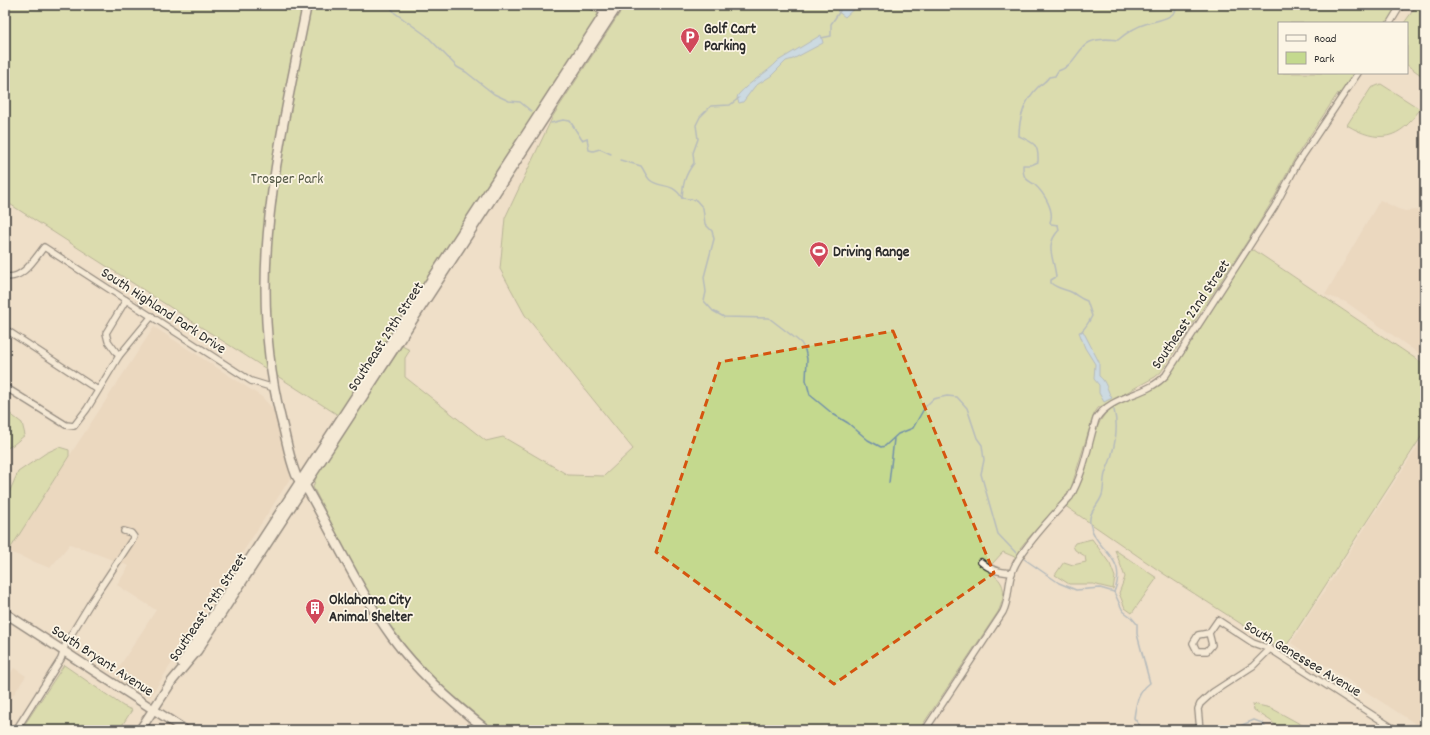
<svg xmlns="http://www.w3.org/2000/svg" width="1430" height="735" font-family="Dekko,sans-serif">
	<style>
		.built { fill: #e6d0b4 }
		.green { fill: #c4d98e; stroke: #78825c }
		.water { fill: #a2d4ff; stroke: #7290aa }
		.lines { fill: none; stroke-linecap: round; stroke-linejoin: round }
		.stream { stroke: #7290aa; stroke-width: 1.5 }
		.street-casing { stroke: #2b2b2b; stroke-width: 8 }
		.secondary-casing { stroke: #2b2b2b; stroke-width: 11 }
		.street { stroke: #fcf5e5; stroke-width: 5.5 }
		.secondary { stroke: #fcf5e5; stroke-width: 8 }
		.marked { fill: none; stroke: #d5540f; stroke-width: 3; stroke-dasharray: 8 5; stroke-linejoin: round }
		.labels { text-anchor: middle; stroke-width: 3.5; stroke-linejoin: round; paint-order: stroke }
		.poi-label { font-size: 15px; font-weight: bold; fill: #2b2b2b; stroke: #fcf5e5; text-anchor: start }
		.park-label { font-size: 15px; fill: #515644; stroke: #fcf5e5 }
		.street-label { font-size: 15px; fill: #2b2b2b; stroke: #fcf5e5 }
	</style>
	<rect width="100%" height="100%" fill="#efdfc8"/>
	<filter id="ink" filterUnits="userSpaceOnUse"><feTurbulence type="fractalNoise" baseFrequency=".025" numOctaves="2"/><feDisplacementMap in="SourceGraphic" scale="8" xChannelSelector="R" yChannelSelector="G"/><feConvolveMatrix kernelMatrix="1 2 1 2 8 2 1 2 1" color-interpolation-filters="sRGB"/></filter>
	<g filter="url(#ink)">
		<g class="built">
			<path d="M1380,200L1398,209L1405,211L1417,210L1425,215V358L1346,302L1325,295Z"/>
			<path d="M154,327L262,397L272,408L279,426L291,477L150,697L114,675L156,610L117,585L129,566L70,544L50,568L7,551Z"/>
			<path d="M1425,435V730L1291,643Z"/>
			<path d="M14,668L26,676L5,707V682Z"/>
		</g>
		<g class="green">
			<path d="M5,5H605L338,415L5,201Z"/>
			<path d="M625,5H1399L1387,23H1279V73H1354L1340,95L1338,93L1295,158L1273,200L1252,234L1161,372L1155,377L1098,408L1094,414L1071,488C1056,510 1036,528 1020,548L1021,551L1017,558L1003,552L992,564L988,571C1007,582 1006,594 998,612L919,730H495L437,682L407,648L372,601L359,578L313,487L318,472L402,346L410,350L405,358V377L486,441L503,437L568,475L604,476L633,449L525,315L500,269L505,218L553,116Z"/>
			<path d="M1417,5H1425V78L1407,65V23H1404Z"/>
			<path d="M1381,84L1420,109C1400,140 1378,144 1347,125L1371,88Z"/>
			<path d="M1254,250L1425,365V431L1283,651L1164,574L1064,505C1072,496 1079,488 1083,477C1091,457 1091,431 1105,414C1115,401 1148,393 1164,381L1250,251Z"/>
			<path d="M5,410L22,423L25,435L13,445L5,449Z"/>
			<path d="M59,447L69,450V456L5,557V502L18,472L46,453Z"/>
			<path d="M1092,539L1110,564L1115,577L1113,589L1093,584H1069L1055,575L1064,562L1073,565L1086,562L1085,556L1075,550L1073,546L1075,543Z"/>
			<path d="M1115,550L1157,578L1132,613L1125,608L1119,593L1125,577Z"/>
			<path d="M64,665L123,706L132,710L119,730H21Z"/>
			<path d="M1253,704L1271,708L1311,730H1281L1271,721L1254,710Z"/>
		</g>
		<g class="water">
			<path d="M845,5H858L845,17L837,11Z"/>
			<path d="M821,35L823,43L793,59L786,61L771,76L755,86L743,102L739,103L737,98L738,95C750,81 766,74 778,61Z"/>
			<path d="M1083,331L1099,362V376C1107,382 1107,391 1112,398L1104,402L1099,393V385L1094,379L1095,364L1085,348L1079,332Z"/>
		</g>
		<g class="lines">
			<g class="stream">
				<path d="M389,5L395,13L427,36L457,67L466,72L494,94L509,101L520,102L531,111"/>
				<path d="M821,38L831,36V24L840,11"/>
				<path d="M551,123L563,120L570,121L582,140L587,138L589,150L593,151L600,149L611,154"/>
				<path d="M620,160L641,166C644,170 646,176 650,180C660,189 672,181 682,198"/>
				<path d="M682,198L696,200L703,208L705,224L712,231L714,239L704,277L706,292L704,301L713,311L724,317L769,318L795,338L801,343L805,350L807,359L806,380L810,395L833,414L848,423L868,440L881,447L885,446L898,434L913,428L925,407L933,399L947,396L957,397L967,408L977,438L982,445L984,460L981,474L998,534L1017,554L1059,583L1076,590L1100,588L1114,592L1123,611L1131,617L1137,624V634L1150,683C1138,692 1136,703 1134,718L1143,730"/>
				<path d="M682,198C683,183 685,175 694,163L693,153L698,139L696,125L700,117L711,106L730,105L739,98"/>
				<path d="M1081,332C1085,328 1089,322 1092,316L1087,301C1081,299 1078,296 1073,293C1066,289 1057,289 1051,283V280L1056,277C1054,257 1044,246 1059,230L1058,225L1051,224L1050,222C1055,211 1044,193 1035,185C1031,182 1025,180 1024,175C1023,172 1023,168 1023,165H1031L1038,162C1039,144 1034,143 1019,136C1019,117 1024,101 1038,87C1042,83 1046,82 1049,77L1055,76L1058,71C1075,66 1078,47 1090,42C1099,38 1109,39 1118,40C1126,33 1138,26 1148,23C1159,20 1176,18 1178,5"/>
				<path d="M889,483L894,439"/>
				<path d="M1114,592C1129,556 1095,552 1090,523C1088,512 1099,505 1102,495C1104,489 1103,481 1105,474C1107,467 1111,461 1112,454C1116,440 1118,424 1114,410"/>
				<path d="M1202,727L1220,726L1233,729L1254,720L1262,723L1267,730"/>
				<path d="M1177,730L1182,727H1198"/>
			</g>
			<g class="street-casing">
				<g id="street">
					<path d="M591,5L605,13"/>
					<path d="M1390,23L1401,5"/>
					<path d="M5,276C22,281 35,258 44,247L251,381L274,388"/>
					<path d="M5,329L98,390"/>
					<path d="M119,356L108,341L106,333L126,300"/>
					<path d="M5,387L66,425L74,426L87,409L119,356L152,316"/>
					<path d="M981,562C990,570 999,572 1012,573"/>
					<path d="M1209,633L1212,645L1207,651H1197L1193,643L1198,635L1209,633L1218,620L1253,643L1270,649L1396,730"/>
					<path d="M16,730L61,659L66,643L91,602L134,537L131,533L124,531"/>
					<path d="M925,730L1003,612C1010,598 1007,584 1013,570C1020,550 1055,513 1070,497C1084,473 1088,445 1096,419C1112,394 1146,397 1166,375L1275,206L1297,164L1358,73"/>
					<path d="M1200,730L1198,709L1200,704L1213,692L1253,666L1270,649"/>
				</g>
			</g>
			<g class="secondary-casing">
				<g id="secondary">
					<path d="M307,5C279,147 245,275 281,419C286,437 289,458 296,475C298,480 304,485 307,489C335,538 359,591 392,637C418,672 452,703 487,730"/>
					<path d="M5,613L185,730"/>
					<path d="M182,663L610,5"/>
					<path d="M140,730L172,681L197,651L618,5"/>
				</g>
			</g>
			<use href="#street" class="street"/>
			<use href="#secondary" class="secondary"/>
		</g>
	</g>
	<path d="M0 0H1430V735H0ZM893,331L994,573L834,684L656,552L720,362Z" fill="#efdfc8" fill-opacity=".55" fill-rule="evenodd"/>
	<path class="marked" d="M893,331L994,573L834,684L656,552L720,362Z"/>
	<defs>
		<g id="parking-pin" transform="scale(1)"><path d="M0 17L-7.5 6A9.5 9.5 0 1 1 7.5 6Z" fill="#d1495b" stroke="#fcf5e5"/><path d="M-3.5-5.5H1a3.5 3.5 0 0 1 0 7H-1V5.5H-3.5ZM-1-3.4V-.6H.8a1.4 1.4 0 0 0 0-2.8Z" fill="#fff"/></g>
		<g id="stadium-pin" transform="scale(1)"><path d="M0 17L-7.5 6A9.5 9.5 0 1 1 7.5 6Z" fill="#d1495b" stroke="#fcf5e5"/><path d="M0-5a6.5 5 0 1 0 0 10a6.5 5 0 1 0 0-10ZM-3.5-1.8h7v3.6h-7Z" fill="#fff"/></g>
		<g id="building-pin" transform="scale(1)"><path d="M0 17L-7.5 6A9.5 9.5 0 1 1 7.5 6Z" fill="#d1495b" stroke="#fcf5e5"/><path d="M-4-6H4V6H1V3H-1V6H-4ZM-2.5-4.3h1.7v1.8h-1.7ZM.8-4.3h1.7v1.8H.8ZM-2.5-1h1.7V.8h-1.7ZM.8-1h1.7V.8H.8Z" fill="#fff"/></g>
	</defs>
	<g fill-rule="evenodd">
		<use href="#parking-pin" x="690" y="37"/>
		<use href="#stadium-pin" x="819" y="251"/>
		<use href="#building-pin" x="315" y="608"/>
	</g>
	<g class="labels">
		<g class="poi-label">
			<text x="704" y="33">Golf Cart<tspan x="704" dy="17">Parking</tspan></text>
			<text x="833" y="256">Driving Range</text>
			<text x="329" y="604">Oklahoma City<tspan x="329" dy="17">Animal Shelter</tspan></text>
		</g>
		<g class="park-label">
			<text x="287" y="183">Trosper Park</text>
		</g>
		<g class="street-label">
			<text transform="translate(164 310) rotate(33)" y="5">South Highland Park Drive</text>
			<text transform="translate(1190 314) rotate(-56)" y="5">Southeast 22nd Street</text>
			<text transform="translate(385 336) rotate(-57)" y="5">Southeast 29th Street</text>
			<text transform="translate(207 607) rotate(-56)" y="5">Southeast 29th Street</text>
			<text transform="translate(1303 658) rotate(31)" y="5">South Genessee Avenue</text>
			<text transform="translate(103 660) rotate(33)" y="5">South Bryant Avenue</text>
		</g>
	</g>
	<rect width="1430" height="735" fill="none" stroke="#fcf5e5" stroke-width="20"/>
	<rect x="10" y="10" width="1410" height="715" fill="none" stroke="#2b2b2b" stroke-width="1.5" filter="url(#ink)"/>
	<rect x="1278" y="22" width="130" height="52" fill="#fcf5e5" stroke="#a8a49b"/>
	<rect x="1286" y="35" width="20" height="6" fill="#fcf5e5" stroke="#a8a49b"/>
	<text x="1314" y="42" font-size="12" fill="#2b2b2b">Road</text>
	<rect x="1286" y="52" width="20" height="12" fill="#c4d98e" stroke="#a8a49b"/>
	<text x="1314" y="62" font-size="12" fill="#2b2b2b">Park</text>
</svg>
